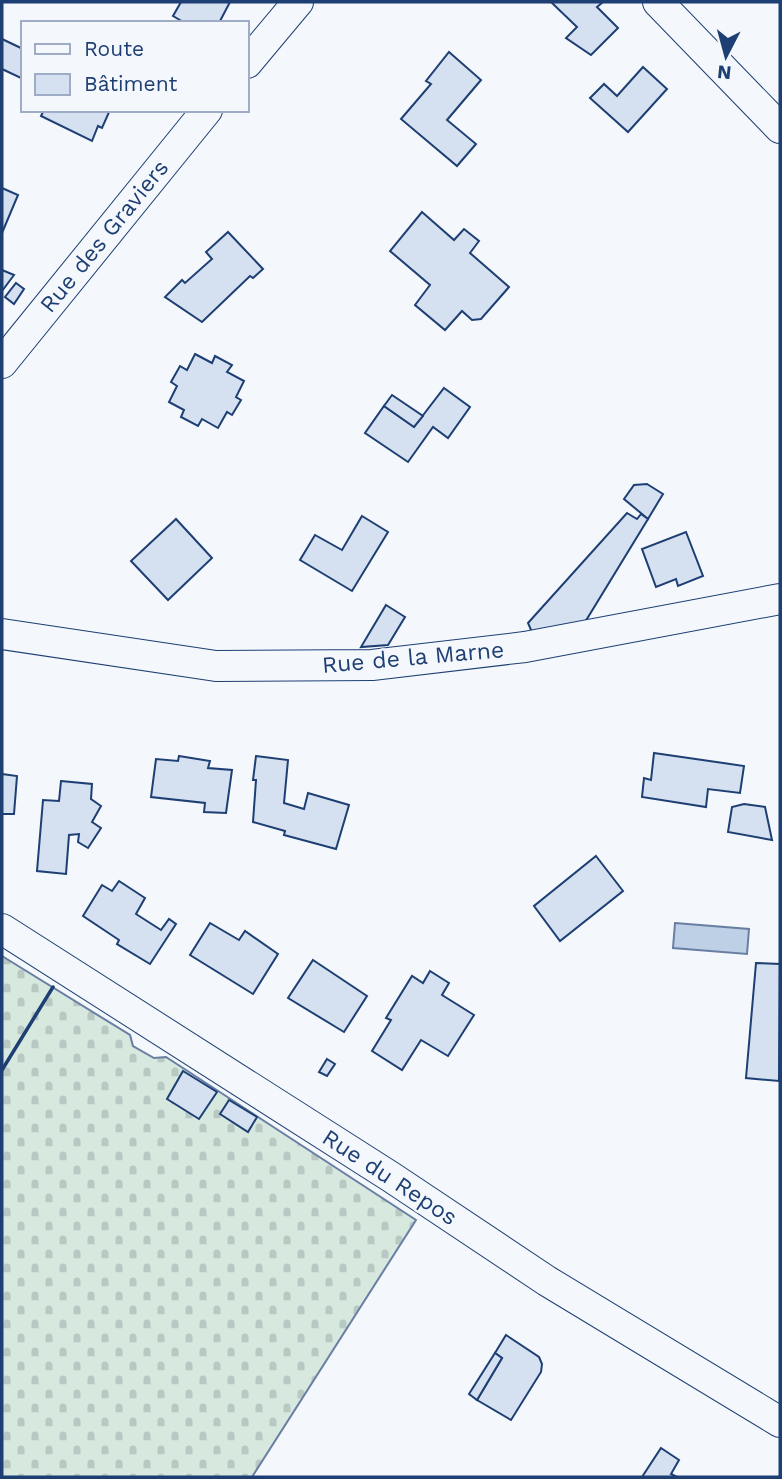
<svg xmlns="http://www.w3.org/2000/svg" width="782" height="1479" font-family="'Work Sans',sans-serif">
	<style>
		.cemetery { fill: url(#cemetery-stones); stroke: #687fa3; stroke-width: 2 }
		.water { fill: #bed0e5; stroke: #687fa3; stroke-width: 2 }
		.building { fill: #d5e0f0; stroke: #1d3f73; stroke-width: 2 }
		.lines { fill: none; stroke-linecap: round; stroke-linejoin: round }
		.street-casing { stroke: #1d3f73; stroke-width: 32 }
		.street { stroke: #f4f7fb; stroke-width: 30 }
		.wall { stroke: #1d3f73; stroke-width: 3.5 }
		.labels { text-anchor: middle; stroke-width: 5; stroke-linejoin: round; paint-order: stroke }
		.street-label { font-size: 23px; fill: #1d3f73; stroke: #f4f7fb }
	</style>
	<defs>
		<pattern id="cemetery-stones" width="16" height="16" patternUnits="userSpaceOnUse" patternTransform="scale(1.75)"><rect width="16" height="16" fill="#d7e8df"/><path d="M2 7V4a2 2 0 0 1 4 0v3zM10 15v-3a2 2 0 0 1 4 0v3z" fill="#b8c8c3"/></pattern>
	</defs>
	<rect width="100%" height="100%" fill="#f4f7fb"/>
	<path class="cemetery" d="M2,956L130,1035L133,1046L154,1058L166,1057L416,1220L252,1477H2Z"/>
	<path class="water" d="M675,923L749,929L747,954L673,948Z"/>
	<g class="building">
		<path d="M181,2H230L219,23H185L173,16Z"/>
		<path d="M551,2H603L597,7L618,28L591,55L566,38L577,27Z"/>
		<path d="M2,39L23,49V79L2,69Z"/>
		<path d="M449,52L481,80L447,120L476,144L457,166L401,119L431,84L426,81Z"/>
		<path d="M643,67L667,89L628,132L590,98L604,84L617,96Z"/>
		<path d="M44,110H110L102,128L98,126L92,141L41,116Z"/>
		<path d="M2,188L18,195L2,233Z"/>
		<path d="M422,212L454,240L464,229L479,241L470,253L509,287L481,319L472,320L462,311L445,330L415,305L430,285L390,251Z"/>
		<path d="M228,232L263,269L253,278L250,276L202,322L165,297L182,280L185,283L212,259L206,252Z"/>
		<path d="M2,270L14,275L2,291Z"/>
		<path d="M16,283L24,289L14,304L5,297Z"/>
		<path d="M195,354L212,363L215,356L232,365L227,372L244,381L236,397L241,400L232,415L227,412L218,428L202,419L198,426L181,417L184,410L169,402L177,386L171,382L180,366L187,370Z"/>
		<path d="M444,388L470,407L448,438L433,427L408,462L365,433L384,406L414,427Z"/>
		<path d="M392,395L423,416L414,427L384,406Z"/>
		<path d="M647,484L663,494L648,519L624,499L634,485Z"/>
		<path d="M627,513L637,519L641,514L648,519L582,627L534,637L528,623Z"/>
		<path d="M362,516L388,532L352,591L300,560L315,535L342,550Z"/>
		<path d="M176,519L212,558L168,600L131,561Z"/>
		<path d="M686,532L703,576L678,586L676,579L656,587L642,549Z"/>
		<path d="M386,605L405,617L388,645L361,647Z"/>
		<path d="M654,753L744,766L740,793L708,789L706,807L642,797L644,778L651,780Z"/>
		<path d="M179,756L210,761L208,768L232,770L226,813L204,812L205,803L151,797L156,759L178,761Z"/>
		<path d="M256,756L288,760L284,803L304,809L308,793L349,805L336,849L284,835L285,831L253,822L256,780H253Z"/>
		<path d="M2,774L17,776L14,814H2Z"/>
		<path d="M61,781L92,784L91,799L101,806L92,822L101,828L88,848L78,842L79,834L69,835L66,874L37,871L43,800L59,801Z"/>
		<path d="M744,804L765,807L772,840L728,832L732,807Z"/>
		<path d="M596,856L623,891L560,941L534,906Z"/>
		<path d="M119,881L145,898L136,914L161,930L169,919L176,924L150,964L117,944L119,940L83,916L102,885L112,891Z"/>
		<path d="M210,923L239,940L245,931L278,954L253,994L190,955Z"/>
		<path d="M313,960L367,996L344,1032L288,998Z"/>
		<path d="M756,963L780,964L779,1081L746,1078Z"/>
		<path d="M430,971L449,983L442,995L474,1015L448,1056L421,1040L402,1070L372,1051L391,1020L386,1018L412,976L423,983Z"/>
		<path d="M327,1059L335,1064L327,1076L319,1072Z"/>
		<path d="M183,1071L217,1092L199,1119L167,1099Z"/>
		<path d="M229,1100L257,1117L248,1132L220,1114Z"/>
		<path d="M506,1335L539,1357L542,1364L541,1372L511,1420L477,1400L502,1358L495,1353Z"/>
		<path d="M495,1353L502,1358L477,1400L469,1394Z"/>
		<path d="M661,1448L679,1460L671,1474L677,1477H642Z"/>
	</g>
	<g class="lines">
		<g class="street-casing">
			<g id="street">
				<path d="M658,2L780,128"/>
				<path d="M247,63L298,2"/>
				<path d="M2,363L207,110"/>
				<path d="M2,634L216,666L372,665L525,647L780,599"/>
				<path d="M2,929L391,1177L547,1281L780,1422"/>
			</g>
		</g>
		<use href="#street" class="street"/>
		<path class="wall" d="M2,1070L53,987"/>
	</g>
	<g class="labels">
		<g class="street-label">
			<text transform="translate(104 236) rotate(-51)" y="8">Rue des Graviers</text>
			<text transform="translate(413 657) rotate(-5)" y="8">Rue de la Marne</text>
			<text transform="translate(390 1177) rotate(33)" y="8">Rue du Repos</text>
		</g>
	</g>
	<rect width="782" height="1479" fill="none" stroke="#1d3f73" stroke-width="7"/>
	<rect x="21" y="21" width="228" height="91" fill="#f4f7fb" stroke="#9eadc5" stroke-width="2"/>
	<rect x="35" y="44" width="35" height="10" fill="#f4f7fb" stroke="#9eadc5" stroke-width="2"/>
	<text x="84" y="56" font-size="21" fill="#1d3f73">Route</text>
	<rect x="35" y="74" width="35" height="21" fill="#d5e0f0" stroke="#9eadc5" stroke-width="2"/>
	<text x="84" y="91" font-size="21" fill="#1d3f73">Bâtiment</text>
	<g transform="translate(726 56) rotate(186)" stroke="#f4f7fb" stroke-width="5" paint-order="stroke">
	<path d="M0-5L12 26L0 18L-12 26Z" fill="#1d3f73"/>
	<text y="-10" font-size="19" font-weight="bold" text-anchor="middle" fill="#1d3f73">N</text>
	</g>
</svg>
